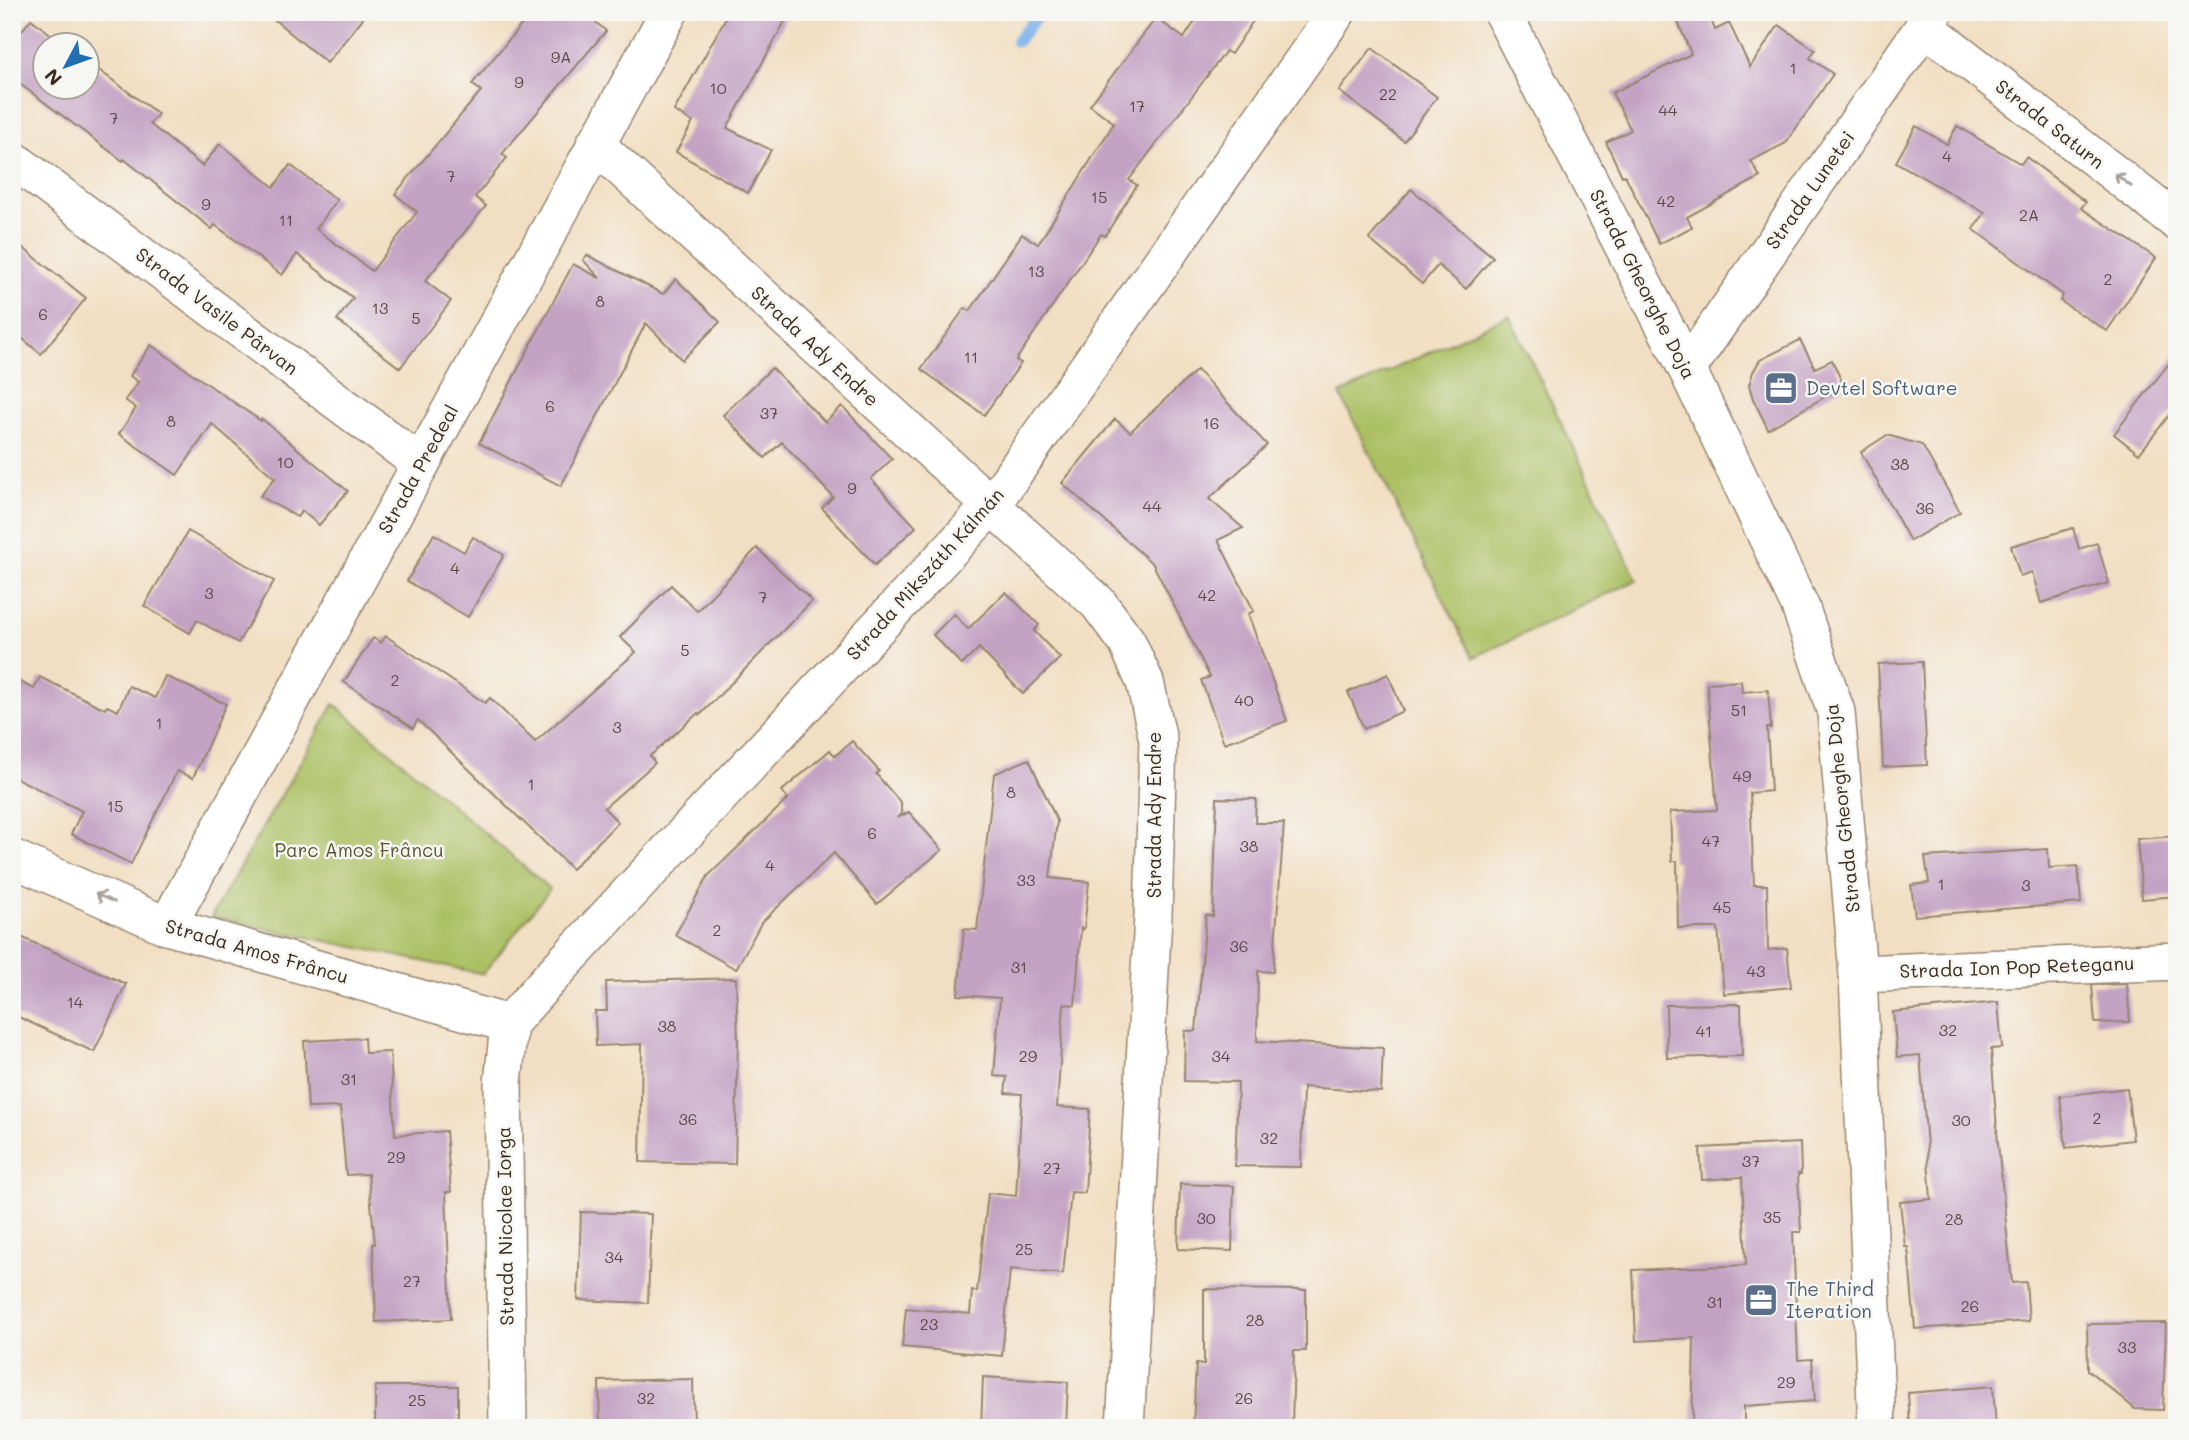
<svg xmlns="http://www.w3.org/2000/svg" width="2189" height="1440" font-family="Mali,sans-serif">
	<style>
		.green { fill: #acc063; stroke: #747540; stroke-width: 2 }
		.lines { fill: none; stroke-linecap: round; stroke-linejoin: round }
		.stream { stroke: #7ab1e9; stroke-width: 12 }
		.building { fill: #c4a2c4 }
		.street-casing { stroke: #968470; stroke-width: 40 }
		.street { stroke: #fff; stroke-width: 37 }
		.oneway { stroke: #a79f9a }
		.labels { text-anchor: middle; stroke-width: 5; stroke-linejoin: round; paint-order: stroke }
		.number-label { font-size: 16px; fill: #5d4848 }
		.street-label { font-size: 19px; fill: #3b2a1e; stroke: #f6f6f2 }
		.service-label { font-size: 19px; fill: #4e5e75; stroke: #f6f6f2; text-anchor: start }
		.park-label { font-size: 19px; fill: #5d5733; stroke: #f6f6f2 }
	</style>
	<rect width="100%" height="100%" fill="#f6f6f2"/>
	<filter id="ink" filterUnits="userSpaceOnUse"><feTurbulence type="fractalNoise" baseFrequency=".0143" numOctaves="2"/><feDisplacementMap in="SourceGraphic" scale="14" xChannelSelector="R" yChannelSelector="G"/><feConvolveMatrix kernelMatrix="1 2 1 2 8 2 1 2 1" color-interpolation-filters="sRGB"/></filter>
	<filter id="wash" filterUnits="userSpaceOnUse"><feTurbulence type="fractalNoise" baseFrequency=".00686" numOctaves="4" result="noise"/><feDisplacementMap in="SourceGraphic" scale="28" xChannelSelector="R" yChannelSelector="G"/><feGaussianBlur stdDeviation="1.57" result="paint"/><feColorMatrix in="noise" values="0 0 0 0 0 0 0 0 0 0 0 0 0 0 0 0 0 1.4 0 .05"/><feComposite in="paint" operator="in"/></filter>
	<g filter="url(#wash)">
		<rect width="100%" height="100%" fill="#f2dfc3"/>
		<g class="green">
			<path d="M1509,315L1637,580L1473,658L1340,394Z"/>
			<path d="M334,704L550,889L483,974L211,917Z"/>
		</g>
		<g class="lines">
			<path class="stream" d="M1017,41L1040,12"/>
		</g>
		<g id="blocks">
			<g class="building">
				<path d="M265,12H368L327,63Z"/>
				<path d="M532,12H584L606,31L502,154L507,158L475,197L486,206L425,281L451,301L400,368L337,320L353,298L297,254L282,275L215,225L212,229L124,159L123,161L12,78V43L31,19L66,46H46V88H88V62L158,114L150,124L202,166L220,144L274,187L290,165L337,200L316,229L372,271L417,212L395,194L481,91L472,84Z"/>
				<path d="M729,12H790L727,128L771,150L748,193L676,152L693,122L674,111Z"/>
				<path d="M1201,12H1259L1231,54L1226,51L1129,180L1137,185L1105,236L1101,234L1016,360L1021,363L984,415L921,369L965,308L970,311L1022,234L1038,244L1114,123L1090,105L1156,18L1184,38Z"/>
				<path d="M1674,12H1708L1715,30L1729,23L1750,67L1779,25L1815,50L1810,58L1833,74L1786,143L1751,161L1760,177L1687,217L1692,227L1659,244L1625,175L1622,176L1606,142L1631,130L1612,93L1691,54Z"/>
				<path d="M1372,48L1437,97L1404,141L1339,91Z"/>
				<path d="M1916,126L1947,144L1957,126L2021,164L2026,157L2086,202L2081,208L2156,258L2107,331L2060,301L2063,295L1973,229L1985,213L1896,162Z"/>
				<path d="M1411,189L1493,257L1466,289L1438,265L1422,284L1369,239Z"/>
				<path d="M12,239L86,298L41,354L12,330Z"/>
				<path d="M587,255L663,294L676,279L720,322L682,360L646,323L561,486L479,443L573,264L600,278L583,260Z"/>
				<path d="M1800,340L1815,368L1832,360L1844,386L1768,429L1753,399L1749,385L1753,372L1760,360Z"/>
				<path d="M151,345L261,421L262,419L348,491L319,525L302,511L297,517L260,496L275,478L212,424L177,475L119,434L136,408L125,400L138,382L130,376Z"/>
				<path d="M2177,353V405L2139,454L2114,434Z"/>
				<path d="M772,368L825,422L842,406L892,459L871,479L916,527L875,565L822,508L833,497L782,442L765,458L723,415Z"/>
				<path d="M1197,370L1267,445L1209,499L1243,528L1218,540L1254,611L1248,614L1287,721L1224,743L1201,680L1210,677L1153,564L1062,483L1115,419L1130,432Z"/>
				<path d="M1887,435L1922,445L1960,512L1910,541L1861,452Z"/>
				<path d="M2073,528L2079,549L2097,543L2109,583L2041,603L2032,572L2020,576L2011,546Z"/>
				<path d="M188,531L274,581L238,643L197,620L190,633L144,606Z"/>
				<path d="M434,534L464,552L473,537L504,555L468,617L407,581Z"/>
				<path d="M757,548L812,601L700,715L698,713L650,756L655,763L604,808L618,822L572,869L418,720L413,728L344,682L373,638L381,643L386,636L485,703L490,698L535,742L636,652L620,637L671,585L697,611Z"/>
				<path d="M1006,592L1039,625L1034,631L1060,658L1023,694L979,648L962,665L933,635L954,614L968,629Z"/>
				<path d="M1922,662L1927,765L1883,767L1878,664Z"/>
				<path d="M1388,674L1403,711L1364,729L1348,692Z"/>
				<path d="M165,676L226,704L193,778L177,771L131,864L71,834L82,811L12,776V678L34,689L40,677L105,709L107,706L118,711L129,686L155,698Z"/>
				<path d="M1741,681L1742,692L1768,690L1771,728H1767L1771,791L1750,793L1754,885H1767L1768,950L1787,948L1791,987L1724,994L1718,928H1678L1677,861H1672L1670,812L1717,810L1707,683Z"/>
				<path d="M852,741L879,771L876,774L901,803V814L897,818L909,812L942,850L877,904L834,853L761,923L736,969L675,935L708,876L788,799L782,791L830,750L835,756Z"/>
				<path d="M1029,759L1057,821L1050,878L1089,882L1084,929L1081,928L1075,1005L1064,1004L1057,1107L1090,1109L1085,1193L1071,1192L1063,1274L1010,1269L1002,1356L902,1347L906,1308L970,1314L972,1291L977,1292L988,1193L1016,1196L1022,1094L1005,1093L1007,1077L994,1076L1000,998L958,995L964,929L977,930L994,774Z"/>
				<path d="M1217,798L1256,799L1255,823H1284L1273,972L1258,971L1257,1041L1383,1048L1381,1092L1303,1087L1301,1167L1235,1166L1238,1082L1184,1081L1185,1031H1196L1206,915L1213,916Z"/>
				<path d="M2177,836V896L2142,899L2137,839Z"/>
				<path d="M2048,849L2049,868L2078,866L2081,903L1915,916L1911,885L1929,883L1925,857Z"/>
				<path d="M12,933L126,984L94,1052L12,1014Z"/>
				<path d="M736,978L738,1041L735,1164L640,1162L642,1044L596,1046L595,1011H607L606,982Z"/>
				<path d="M2127,984L2130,1022L2095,1023L2092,985Z"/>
				<path d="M1998,1002L2002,1048L1991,1049L1998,1144L2012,1283L2026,1282L2029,1321L1915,1329L1908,1247H1905L1900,1202L1931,1199L1920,1055L1897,1057L1893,1012Z"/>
				<path d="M1741,1004L1742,1056L1667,1058L1666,1005Z"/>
				<path d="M364,1038L365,1053L390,1052L395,1135L446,1131L451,1192H446L451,1319L376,1322L373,1244H375L368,1174L346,1175L340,1107L308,1108L304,1041Z"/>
				<path d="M2127,1088L2133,1140L2066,1148L2060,1096Z"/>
				<path d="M1800,1143L1801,1174H1798L1801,1232H1793L1798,1360L1812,1359L1815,1401L1744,1406V1428H1692L1694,1338L1636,1341L1633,1270L1746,1265L1742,1177L1702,1180L1700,1148Z"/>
				<path d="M1180,1184L1234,1186L1232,1251L1178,1249Z"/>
				<path d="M581,1212L651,1214L648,1303L578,1300Z"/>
				<path d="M1204,1289L1306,1290V1351H1294L1292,1428H1193L1196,1364L1204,1365Z"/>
				<path d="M2166,1323L2163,1410L2135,1409L2088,1370L2087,1324Z"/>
				<path d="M983,1377L1068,1382L1066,1428H981Z"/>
				<path d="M693,1379L694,1428H600L599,1381Z"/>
				<rect x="375" y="1386" width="83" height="42"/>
				<path d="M1993,1386L1996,1428L1910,1427L1908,1393Z"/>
			</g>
		</g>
	</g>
	<g filter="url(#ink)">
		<use href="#blocks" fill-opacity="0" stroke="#968470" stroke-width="2"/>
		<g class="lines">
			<g class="street-casing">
				<g id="street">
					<path d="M1502,12L1687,369L1800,606L1836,712L1858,974L1877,1428"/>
					<path d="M1924,26L2177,222"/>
					<path d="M595,144L1098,603L1127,642L1145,682L1158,740L1153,916L1125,1428"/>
					<path d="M12,159L421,464"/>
					<path d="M1687,369L1934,12"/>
					<path d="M12,858L167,926L509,1024"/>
					<path d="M167,926L669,12"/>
					<path d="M1858,974L2177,961"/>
					<path d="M509,1024L548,980L990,507L1337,12"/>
					<path d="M508,1428L503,1083L509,1024"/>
				</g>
			</g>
			<use href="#street" class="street"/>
		</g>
		<defs><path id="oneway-shaft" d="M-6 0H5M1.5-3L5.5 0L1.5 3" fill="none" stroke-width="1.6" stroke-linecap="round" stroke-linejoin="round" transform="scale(1.75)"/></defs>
		<g class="oneway">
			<use href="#oneway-shaft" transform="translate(2123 180) rotate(-142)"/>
			<use href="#oneway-shaft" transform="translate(105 898) rotate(-156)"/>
		</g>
	</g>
	<defs>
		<g id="office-square" transform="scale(1.75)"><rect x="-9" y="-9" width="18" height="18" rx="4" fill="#5c6f8a" stroke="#f6f6f2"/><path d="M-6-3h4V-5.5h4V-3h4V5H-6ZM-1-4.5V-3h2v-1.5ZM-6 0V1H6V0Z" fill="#fff"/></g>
	</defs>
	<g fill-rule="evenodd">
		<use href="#office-square" x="1781" y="388"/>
		<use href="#office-square" x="1761" y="1300"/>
	</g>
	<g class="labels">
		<g class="number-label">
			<text x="561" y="63">9A</text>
			<text x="1793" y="74">1</text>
			<text x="519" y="88">9</text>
			<text x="718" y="94">10</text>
			<text x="1388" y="100">22</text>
			<text x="1137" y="112">17</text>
			<text x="1668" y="116">44</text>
			<text x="114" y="124">7</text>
			<text x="1947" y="162">4</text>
			<text x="451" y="182">7</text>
			<text x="1099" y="203">15</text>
			<text x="1666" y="207">42</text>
			<text x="206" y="210">9</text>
			<text x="2029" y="221">2A</text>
			<text x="286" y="226">11</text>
			<text x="1036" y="277">13</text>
			<text x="2108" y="285">2</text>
			<text x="600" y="307">8</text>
			<text x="380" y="314">13</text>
			<text x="43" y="320">6</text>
			<text x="416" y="324">5</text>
			<text x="971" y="363">11</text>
			<text x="550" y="412">6</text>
			<text x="769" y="419">37</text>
			<text x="171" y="427">8</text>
			<text x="1211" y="429">16</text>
			<text x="285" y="468">10</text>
			<text x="1900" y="470">38</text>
			<text x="852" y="494">9</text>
			<text x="1152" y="512">44</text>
			<text x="1925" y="514">36</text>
			<text x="455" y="574">4</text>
			<text x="209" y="599">3</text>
			<text x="1207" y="601">42</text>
			<text x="763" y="603">7</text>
			<text x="685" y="656">5</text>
			<text x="395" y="686">2</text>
			<text x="1244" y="706">40</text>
			<text x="1739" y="716">51</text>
			<text x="159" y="729">1</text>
			<text x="617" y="733">3</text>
			<text x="1742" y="782">49</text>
			<text x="531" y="790">1</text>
			<text x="1011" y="798">8</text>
			<text x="115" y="812">15</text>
			<text x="872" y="839">6</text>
			<text x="1711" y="847">47</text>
			<text x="1249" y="852">38</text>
			<text x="770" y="871">4</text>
			<text x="1026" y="886">33</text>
			<text x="1941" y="890">1</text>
			<text x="2026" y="891">3</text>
			<text x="1722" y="913">45</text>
			<text x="717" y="936">2</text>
			<text x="1239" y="952">36</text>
			<text x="1019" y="973">31</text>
			<text x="1756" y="977">43</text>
			<text x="75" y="1008">14</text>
			<text x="667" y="1032">38</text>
			<text x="1948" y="1036">32</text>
			<text x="1704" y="1037">41</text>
			<text x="1028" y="1062">29</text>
			<text x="1221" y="1062">34</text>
			<text x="349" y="1085">31</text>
			<text x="2097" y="1124">2</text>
			<text x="688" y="1125">36</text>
			<text x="1961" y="1126">30</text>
			<text x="1269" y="1144">32</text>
			<text x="396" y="1163">29</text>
			<text x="1751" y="1167">37</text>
			<text x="1052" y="1174">27</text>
			<text x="1772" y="1223">35</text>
			<text x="1206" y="1224">30</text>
			<text x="1954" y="1225">28</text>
			<text x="1024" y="1255">25</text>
			<text x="614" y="1263">34</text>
			<text x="412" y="1287">27</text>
			<text x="1715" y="1308">31</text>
			<text x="1970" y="1312">26</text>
			<text x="1255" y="1326">28</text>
			<text x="929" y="1330">23</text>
			<text x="2127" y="1353">33</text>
			<text x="1786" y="1388">29</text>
			<text x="646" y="1404">32</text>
			<text x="1244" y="1404">26</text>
			<text x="417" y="1406">25</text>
		</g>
		<g class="street-label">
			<text transform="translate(2050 124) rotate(38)" y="7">Strada Saturn</text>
			<text transform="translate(1810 190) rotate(-55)" y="7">Strada Lunetei</text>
			<text transform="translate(1643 284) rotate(63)" y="7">Strada Gheorghe Doja</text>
			<text transform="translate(217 311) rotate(37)" y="7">Strada Vasile Pârvan</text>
			<text transform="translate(815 346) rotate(43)" y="7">Strada Ady Endre</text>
			<text transform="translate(418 469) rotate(-61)" y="7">Strada Predeal</text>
			<text transform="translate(925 574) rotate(-48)" y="7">Strada Mikszáth Kálmán</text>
			<text transform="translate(1842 808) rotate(-96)" y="7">Strada Gheorghe Doja</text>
			<text transform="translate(1154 815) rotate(-90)" y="7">Strada Ady Endre</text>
			<text transform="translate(257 951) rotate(16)" y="7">Strada Amos Frâncu</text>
			<text transform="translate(2017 967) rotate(-2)" y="7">Strada Ion Pop Reteganu</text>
			<text transform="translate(505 1226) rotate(-91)" y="7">Strada Nicolae Iorga</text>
		</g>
		<g class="service-label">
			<text x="1806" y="395">Devtel Software</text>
			<text x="1786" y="1296">The Third<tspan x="1786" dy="22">Iteration</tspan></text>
		</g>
		<g class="park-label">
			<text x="359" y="857">Parc Amos Frâncu</text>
		</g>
	</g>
	<rect width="2189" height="1440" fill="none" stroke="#f6f6f2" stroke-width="42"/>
	<g transform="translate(66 66) rotate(229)"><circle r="33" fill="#f6f6f2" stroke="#aba49d" stroke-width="2"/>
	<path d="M0-5L12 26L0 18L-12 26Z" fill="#1f6fb2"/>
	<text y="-10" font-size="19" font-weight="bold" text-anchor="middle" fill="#3b2a1e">N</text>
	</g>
</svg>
